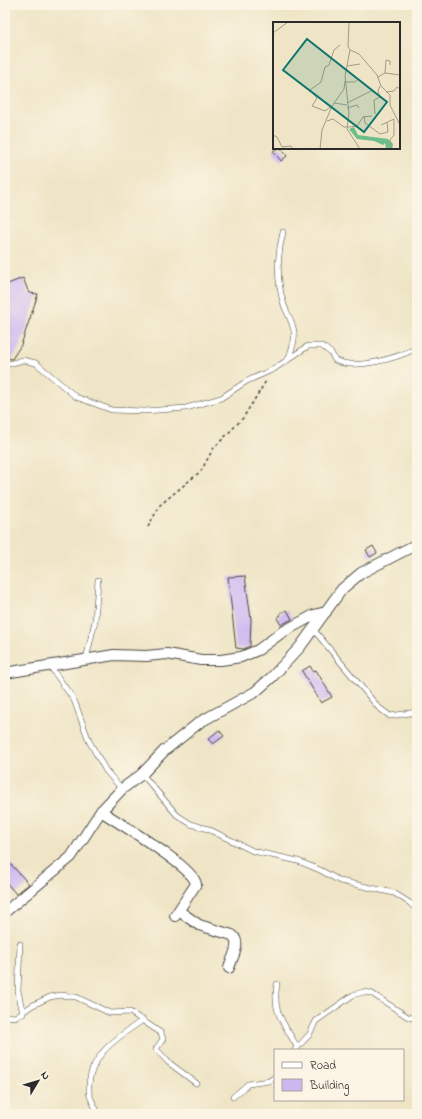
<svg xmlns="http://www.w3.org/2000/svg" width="422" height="1119" font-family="'Indie Flower',sans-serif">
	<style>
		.building { fill: #ceb7f1 }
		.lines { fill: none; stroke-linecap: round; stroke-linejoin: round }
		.service-casing { stroke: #484742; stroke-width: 6 }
		.minor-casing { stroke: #484742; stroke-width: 12 }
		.path { stroke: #484742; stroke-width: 1.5; stroke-dasharray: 3 3; stroke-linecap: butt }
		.service { stroke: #fff; stroke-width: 5 }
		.minor { stroke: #fff; stroke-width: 10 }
		.inset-road { fill: none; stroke: #a19b88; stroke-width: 1 }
		.view { fill: #0f766e; fill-opacity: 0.15; stroke: #0f766e; stroke-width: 2 }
		.inset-edge { fill: none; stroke: #2b2b2b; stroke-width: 2 }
	</style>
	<rect width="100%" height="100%" fill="#fcf5e5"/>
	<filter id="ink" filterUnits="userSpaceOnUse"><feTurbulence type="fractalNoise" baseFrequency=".025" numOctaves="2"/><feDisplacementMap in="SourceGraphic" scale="8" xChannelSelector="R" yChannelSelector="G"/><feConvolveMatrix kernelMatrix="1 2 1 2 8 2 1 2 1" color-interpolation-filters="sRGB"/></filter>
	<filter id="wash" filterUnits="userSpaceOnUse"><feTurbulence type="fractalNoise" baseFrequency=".012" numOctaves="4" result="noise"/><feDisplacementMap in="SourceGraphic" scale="16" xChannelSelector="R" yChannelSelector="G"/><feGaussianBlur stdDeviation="0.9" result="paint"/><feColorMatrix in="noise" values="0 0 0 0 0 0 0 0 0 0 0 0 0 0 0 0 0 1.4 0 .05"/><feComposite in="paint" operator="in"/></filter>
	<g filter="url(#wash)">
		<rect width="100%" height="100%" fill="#efe5c6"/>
		<g id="blocks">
			<g class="building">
				<path d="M278,148H281L287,156L281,161L273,151Z"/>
				<path d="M23,278L29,293L38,294L21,345L12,359L5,358V332L8,324L5,323V285Z"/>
				<path d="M373,546L377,553L370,557L366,550Z"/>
				<path d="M245,576L251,619L250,646L244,649L236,648L228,577Z"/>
				<path d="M287,610L292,619L281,625L277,618L281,615L280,613Z"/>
				<path d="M310,666L313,671L316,670L332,697L321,703L302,671Z"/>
				<path d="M219,730L224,736L213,744L208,739Z"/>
				<path d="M5,858L29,884L16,894L5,881Z"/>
			</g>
		</g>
	</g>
	<g filter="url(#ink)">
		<use href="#blocks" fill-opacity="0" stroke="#484742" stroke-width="1"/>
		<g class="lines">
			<g class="service-casing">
				<g id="service">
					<path d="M283,232C277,256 276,280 284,305C288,316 296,327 294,340C293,347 290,354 288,360"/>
					<path d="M5,365L23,360L36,363L76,397L112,410L145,411L186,408L221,398L247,381L274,369L308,346H322L331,353L335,360C355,371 397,358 417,348"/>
					<path d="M313,629L378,707L390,716L417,712"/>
					<path d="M5,659L9,671"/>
					<path d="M86,659L95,621L98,580"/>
					<path d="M50,666L74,700L89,741L106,771L122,789"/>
					<path d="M142,774L177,815L191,824L208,829L253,851L298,861L320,870L340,881L394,893L410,903L417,910"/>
					<path d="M20,944L18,991L23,1014"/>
					<path d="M277,984C272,1014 284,1022 297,1047"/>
					<path d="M5,1016L15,1017L33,1005L50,997L61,995L76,997L110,1013L130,1012L161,1033L163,1039L156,1049L168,1062L196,1083"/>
					<path d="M295,1050L309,1035L316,1021L353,995L363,992L371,993L408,1017L417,1019"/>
					<path d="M233,1097L248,1084L269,1081L275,1077"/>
					<path d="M98,1114C96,1107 89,1098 89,1091C87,1056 118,1037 143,1020"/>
				</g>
			</g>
			<g class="minor-casing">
				<g id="minor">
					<path d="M5,673L114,655L146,656L167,654L201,660H221L241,657L258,650L281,633L314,615L326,612"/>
					<path d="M101,811C118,823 194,867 196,884L175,916"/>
					<path d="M179,911L199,925L232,935C242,943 232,957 229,968"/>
					<path d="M5,912L71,857L101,811L122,789L142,774L165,750L200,722L255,692L272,677L300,647L342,589L361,573L417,544"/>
				</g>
			</g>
			<path class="path" d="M148,527L160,505L201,471L213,449L243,418L266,381"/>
			<use href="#service" class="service"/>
			<use href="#minor" class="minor"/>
		</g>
	</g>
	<g transform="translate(273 22)">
		<rect width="127" height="127" fill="#efe5c6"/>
		<path d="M81,105L85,113L115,117L120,122L119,127H113L112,121L110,123L101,119L84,117L76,107Z" fill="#6cbd89"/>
		<path class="inset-road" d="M76,0L75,24L77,28L86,32L104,53L108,64L117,73V83L127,103M0,11L15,0M77,28L72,54L76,91L74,107L87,127M74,44L87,42M112,51L113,38L117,39V43M105,55L112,51L127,53M73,60H82L85,57M113,70L121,69L124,65L127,67M61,81L74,83M74,81L100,68M59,84L52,89L39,84L44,76L37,68L48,60L52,45L56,43L61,28L67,23M74,86L84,83L86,86M102,92L101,78L107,75L105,69L107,64M91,94L92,101L107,112L115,110L114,100M54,99L60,97L71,105H76L84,104L90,95L99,94M108,103L121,97M0,113L4,115L9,125L18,124L20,127M47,127L49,108L59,84L71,67L72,59M119,127L117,118L121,113V97"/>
		<path class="view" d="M34,17L114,80L91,110L10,48Z"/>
		<rect width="127" height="127" class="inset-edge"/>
	</g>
	<rect width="422" height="1119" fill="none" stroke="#fcf5e5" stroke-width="20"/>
	<rect x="274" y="1049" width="130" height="52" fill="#fcf5e5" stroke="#a8a49b"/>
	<rect x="282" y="1062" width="20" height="6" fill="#ffffff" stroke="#a8a49b"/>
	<text x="310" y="1069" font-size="12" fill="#2b2b2b">Road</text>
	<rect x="282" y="1079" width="20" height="12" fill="#ceb7f1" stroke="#a8a49b"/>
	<text x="310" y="1089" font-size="12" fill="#2b2b2b">Building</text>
	<g transform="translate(38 1081) rotate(52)" stroke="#fcf5e5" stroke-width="3" paint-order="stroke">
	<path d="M0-3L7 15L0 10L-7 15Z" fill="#2b2b2b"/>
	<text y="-6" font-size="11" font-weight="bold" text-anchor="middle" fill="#2b2b2b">N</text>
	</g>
</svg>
